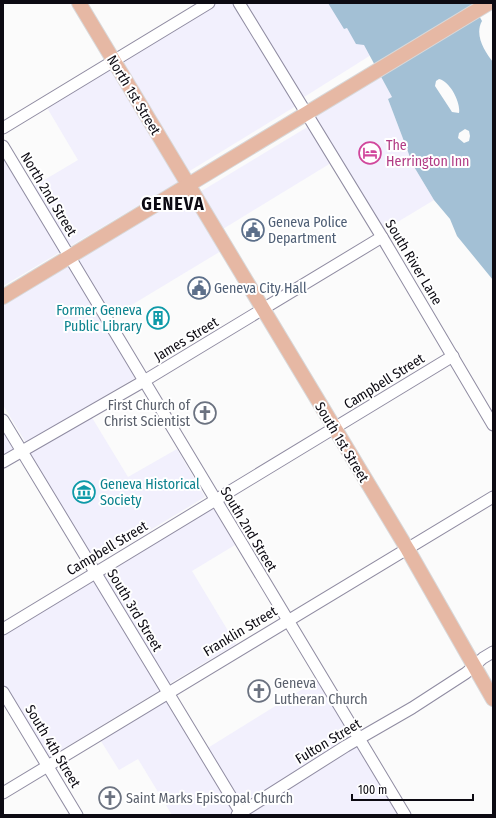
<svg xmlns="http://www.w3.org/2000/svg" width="496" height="818" font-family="'Fira Sans Condensed',sans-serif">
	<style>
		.built { fill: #f2f0fd }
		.water { fill: #a3c0d5; fill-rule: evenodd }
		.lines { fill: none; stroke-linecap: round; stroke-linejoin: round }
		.minor-casing { stroke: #908ca2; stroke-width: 13 }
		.major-casing { stroke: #d8d8d9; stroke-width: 16 }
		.minor { stroke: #fff; stroke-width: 11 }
		.major { stroke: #e6b8a4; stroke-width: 14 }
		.labels { text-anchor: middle; stroke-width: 4; stroke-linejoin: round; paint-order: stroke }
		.street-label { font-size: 14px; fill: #0c0a12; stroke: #fff }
		.hotel-label { font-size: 14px; fill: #b23c85; stroke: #fff; text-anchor: start }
		.service-label { font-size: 14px; fill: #4e5e75; stroke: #fff; text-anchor: start }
		.culture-label { font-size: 14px; fill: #0d838f; stroke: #fff; text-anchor: end }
		.worship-label { font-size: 14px; fill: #5b616d; stroke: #fff; text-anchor: start }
		.district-label { font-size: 18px; font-weight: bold; letter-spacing: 1px; fill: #0c0a12; stroke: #fff }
	</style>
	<rect width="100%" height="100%" fill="#fbfbfb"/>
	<g class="built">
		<path d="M211,3H234L296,106L188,172L119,59Z"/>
		<path d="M245,3H341L371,55L301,99Z"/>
		<path d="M111,68L178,182L3,286V157L24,192L78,160L46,106Z"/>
		<path d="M379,72L392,97L388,99L413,165L434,200L381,232L309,115Z"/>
		<path d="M309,126L331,163L223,229L200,192Z"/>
		<path d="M187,194L221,251L110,318L76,261Z"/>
		<path d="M68,265L135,378L26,443L3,405V304Z"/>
		<path d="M91,416L128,477L177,449L205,497L94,564L29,453Z"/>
		<path d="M3,431L14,449L3,456Z"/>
		<path d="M211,504L235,545L192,571L236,644L167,685L99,572Z"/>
		<path d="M92,577L160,690L48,758L3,684V631Z"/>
		<path d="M319,679L354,736L241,806L206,749Z"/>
		<path d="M164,698L233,812L227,815H172L138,759L119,770L99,738Z"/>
		<path d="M356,745L399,815H246Z"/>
	</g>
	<path class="water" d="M328,3H472L482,21C474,35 485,52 493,62V280L457,236L450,219L434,200L413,165L388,99L392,97L364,45L356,44L347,28L344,29ZM439,79C450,81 461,103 459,113L452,112L435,86L436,81ZM465,129L469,131L470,136L469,141L464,143L458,138L459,133Z"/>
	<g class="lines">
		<g class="minor-casing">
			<g id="minor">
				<path d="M239,3L385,242L493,425"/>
				<path d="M3,128L209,3"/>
				<path d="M3,146L405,815"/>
				<path d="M3,420L242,815"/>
				<path d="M3,462L144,381L382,237"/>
				<path d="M3,629L453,356"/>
				<path d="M3,692L77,815"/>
				<path d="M3,793L493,497"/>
				<path d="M237,815L346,746L412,708L466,673L483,658L493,652"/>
			</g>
		</g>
		<g class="major-casing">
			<g id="major">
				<path d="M79,3L408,550L493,699"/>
				<path d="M3,297L489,3"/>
			</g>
		</g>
		<use href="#minor" class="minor"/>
		<use href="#major" class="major"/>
	</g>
	<defs>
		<g id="hotel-ring" transform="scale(1.15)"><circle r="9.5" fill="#fff" stroke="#d1479c" stroke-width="1.5"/><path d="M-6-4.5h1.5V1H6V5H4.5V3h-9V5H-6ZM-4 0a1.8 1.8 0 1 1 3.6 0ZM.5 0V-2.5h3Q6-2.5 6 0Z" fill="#d1479c"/></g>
		<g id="civic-ring" transform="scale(1.15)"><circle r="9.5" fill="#fff" stroke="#5c6f8a" stroke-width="1.5"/><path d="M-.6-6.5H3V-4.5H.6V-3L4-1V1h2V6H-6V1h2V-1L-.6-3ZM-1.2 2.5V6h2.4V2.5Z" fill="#5c6f8a"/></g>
		<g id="building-ring" transform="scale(1.15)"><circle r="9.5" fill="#fff" stroke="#0f9aa8" stroke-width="1.5"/><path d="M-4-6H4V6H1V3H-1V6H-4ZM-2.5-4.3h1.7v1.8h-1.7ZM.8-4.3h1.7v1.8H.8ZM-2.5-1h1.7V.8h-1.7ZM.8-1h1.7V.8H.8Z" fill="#0f9aa8"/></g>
		<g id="church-ring" transform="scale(1.15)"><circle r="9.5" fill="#fff" stroke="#6b7280" stroke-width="1.5"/><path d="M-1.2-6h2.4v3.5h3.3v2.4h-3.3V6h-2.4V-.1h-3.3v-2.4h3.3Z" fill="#6b7280"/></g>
		<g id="museum-ring" transform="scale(1.15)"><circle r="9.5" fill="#fff" stroke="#0f9aa8" stroke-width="1.5"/><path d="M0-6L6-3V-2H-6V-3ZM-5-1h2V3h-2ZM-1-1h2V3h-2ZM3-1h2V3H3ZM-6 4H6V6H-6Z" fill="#0f9aa8"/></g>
	</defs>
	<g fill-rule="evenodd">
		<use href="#hotel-ring" x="370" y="153"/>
		<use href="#civic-ring" x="253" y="230"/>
		<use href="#civic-ring" x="199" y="288"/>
		<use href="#building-ring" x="158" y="318"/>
		<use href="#church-ring" x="205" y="413"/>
		<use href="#museum-ring" x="84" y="492"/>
		<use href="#church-ring" x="259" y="691"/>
		<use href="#church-ring" x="110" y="798"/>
	</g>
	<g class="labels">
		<g class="street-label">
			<text transform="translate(134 95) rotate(59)" y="5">North 1st Street</text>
			<text transform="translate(49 194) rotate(59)" y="5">North 2nd Street</text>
			<text transform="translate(414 262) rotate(59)" y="5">South River Lane</text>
			<text transform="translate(186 339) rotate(-31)" y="5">James Street</text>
			<text transform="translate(384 381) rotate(-32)" y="5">Campbell Street</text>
			<text transform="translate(342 442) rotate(59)" y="5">South 1st Street</text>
			<text transform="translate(249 529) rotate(59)" y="5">South 2nd Street</text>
			<text transform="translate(107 548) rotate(-31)" y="5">Campbell Street</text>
			<text transform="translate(135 610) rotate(59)" y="5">South 3rd Street</text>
			<text transform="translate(240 631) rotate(-31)" y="5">Franklin Street</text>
			<text transform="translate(328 741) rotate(-31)" y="5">Fulton Street</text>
			<text transform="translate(53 746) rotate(59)" y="5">South 4th Street</text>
		</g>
		<g class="hotel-label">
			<text x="386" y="150">The<tspan x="386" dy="16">Herrington Inn</tspan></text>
		</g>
		<g class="service-label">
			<text x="268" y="227">Geneva Police<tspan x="268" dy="16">Department</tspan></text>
			<text x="214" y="293">Geneva City Hall</text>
		</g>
		<g class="culture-label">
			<text x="142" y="315">Former Geneva<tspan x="142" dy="16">Public Library</tspan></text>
			<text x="100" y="489" text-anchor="start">Geneva Historical<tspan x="100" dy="16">Society</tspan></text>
		</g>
		<g class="worship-label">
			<text x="190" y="410" text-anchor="end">First Church of<tspan x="190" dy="16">Christ Scientist</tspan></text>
			<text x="274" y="688">Geneva<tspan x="274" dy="16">Lutheran Church</tspan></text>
			<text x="126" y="803">Saint Marks Episcopal Church</text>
		</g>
		<g class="district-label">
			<text x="173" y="210">GENEVA</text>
		</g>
	</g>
	<rect width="496" height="818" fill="none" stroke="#0c0a12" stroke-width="8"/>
	<path d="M352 794v6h121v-6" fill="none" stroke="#0c0a12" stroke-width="2"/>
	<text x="358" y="794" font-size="12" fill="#0c0a12" stroke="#ffffff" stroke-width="3" paint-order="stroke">100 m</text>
</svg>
